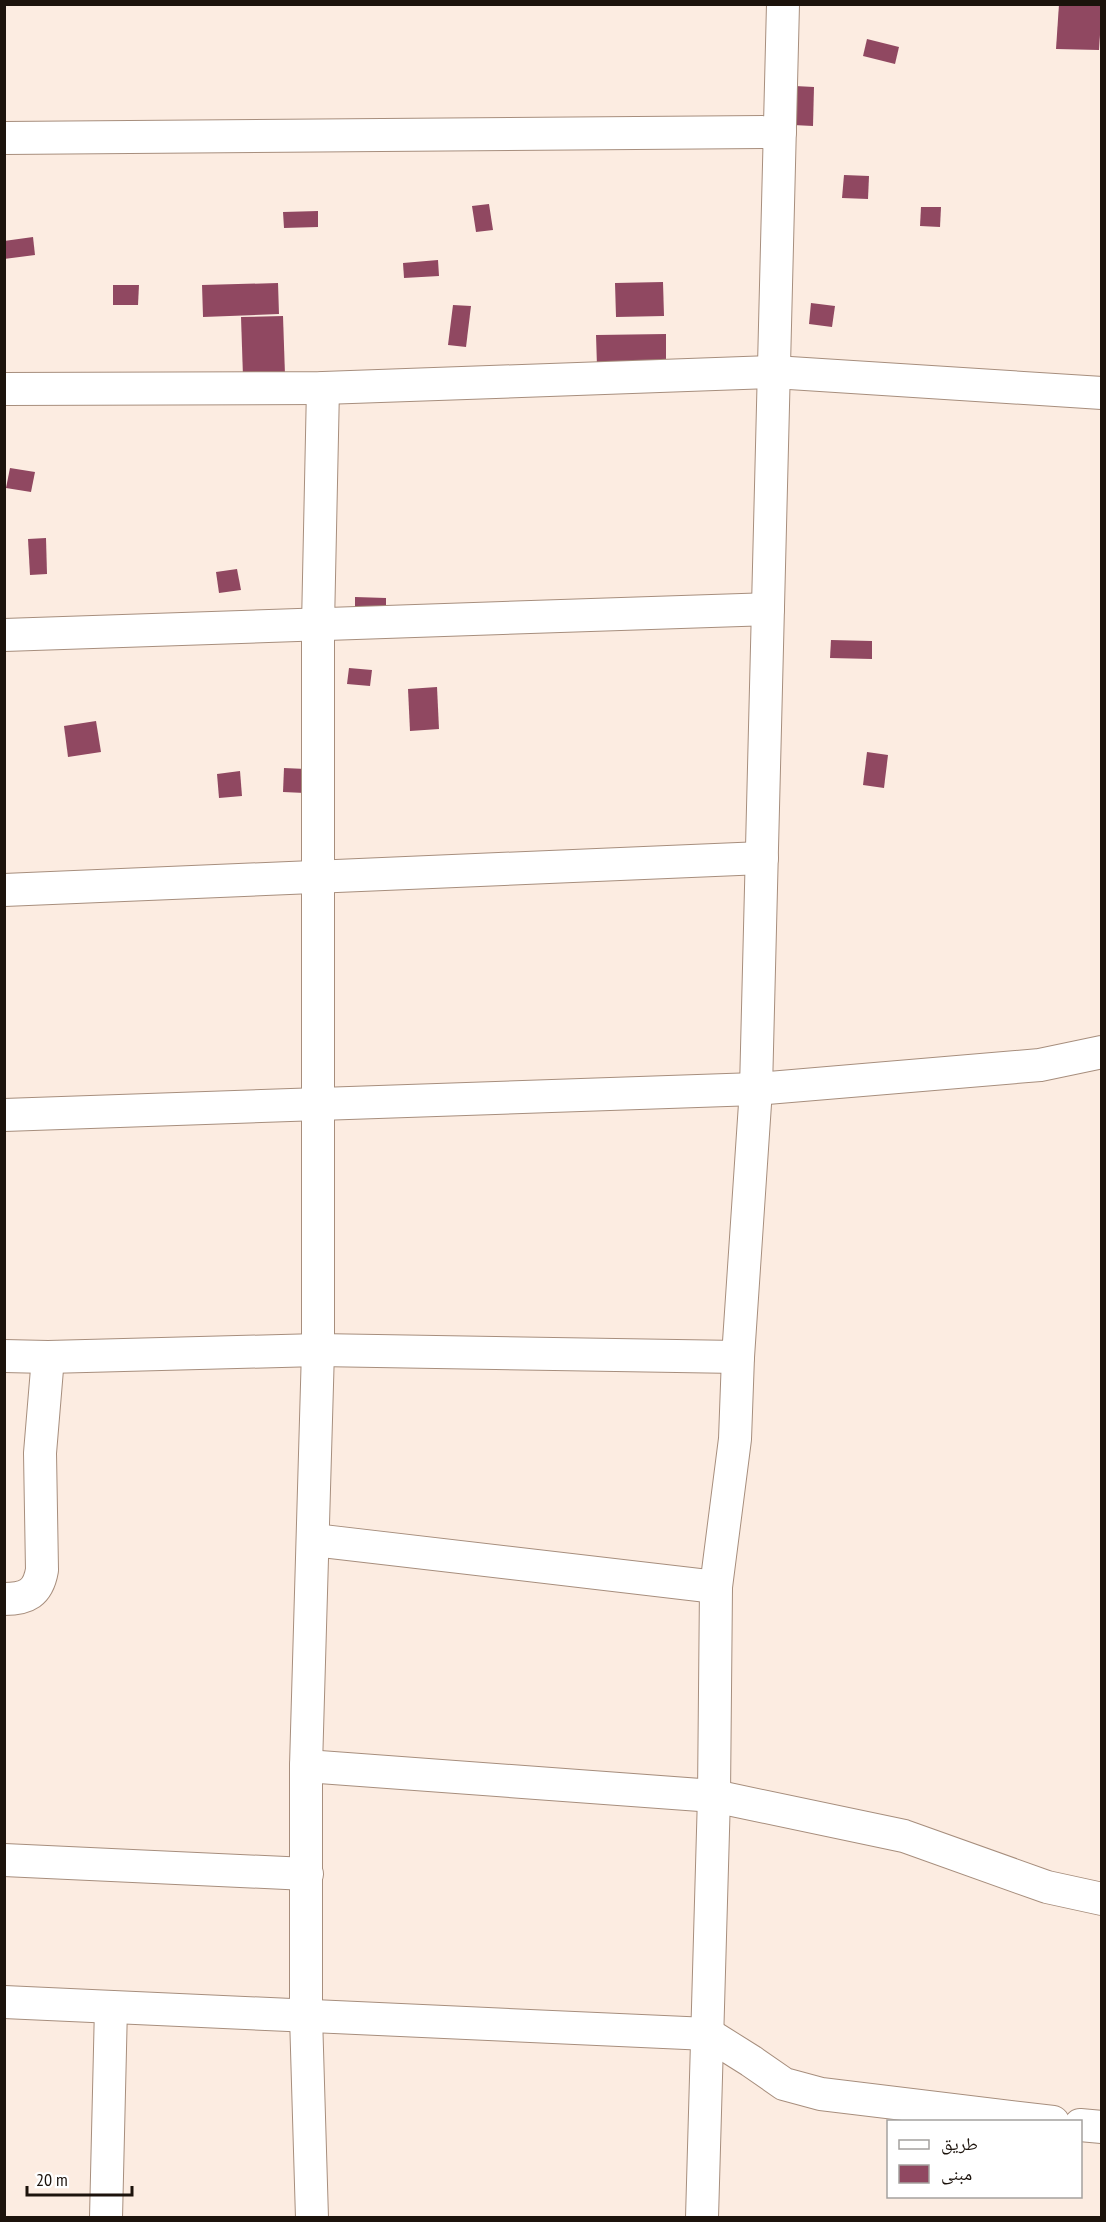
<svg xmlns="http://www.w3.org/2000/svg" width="1106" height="2222" font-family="'PT Sans Narrow','Noto Naskh Arabic',sans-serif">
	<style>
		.building { fill: #904861 }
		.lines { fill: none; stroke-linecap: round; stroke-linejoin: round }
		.street-casing { stroke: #a78e7d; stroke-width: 34 }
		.street { stroke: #fff; stroke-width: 32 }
	</style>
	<rect width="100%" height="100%" fill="#fcece1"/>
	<g class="building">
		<path d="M1059,4H1102L1099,50L1056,49Z"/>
		<path d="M867,39L899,47L895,64L863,56Z"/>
		<path d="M795,86L814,87L813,126L793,125Z"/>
		<path d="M844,175L869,176L868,199L842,198Z"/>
		<path d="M489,204L493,230L476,232L472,206Z"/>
		<path d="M921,207H941L940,227L920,226Z"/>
		<path d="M318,211V227L284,228L283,212Z"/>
		<path d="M33,237L35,255L4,259V241Z"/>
		<path d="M438,260L439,276L404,278L403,263Z"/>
		<path d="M663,282L664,316L616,317L615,283Z"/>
		<path d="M278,283L279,314L203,317L202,285Z"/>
		<path d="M113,285H139L138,305H113Z"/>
		<path d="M811,303L835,306L832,327L809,324Z"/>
		<path d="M453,305L471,306L466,347L448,345Z"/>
		<path d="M283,316L285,375L243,377L241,317Z"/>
		<path d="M666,334V366L597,367L596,335Z"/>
		<path d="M10,468L35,472L31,492L6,488Z"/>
		<path d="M46,538L47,574L30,575L28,539Z"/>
		<path d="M237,569L241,590L219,593L216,572Z"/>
		<path d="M355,597L386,598V611L355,610Z"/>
		<path d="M831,640L872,641V659L830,658Z"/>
		<path d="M349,668L372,670L370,686L347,684Z"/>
		<path d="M437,687L439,729L410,731L408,689Z"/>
		<path d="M96,721L101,752L68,757L64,726Z"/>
		<path d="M867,752L888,755L884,788L863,785Z"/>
		<path d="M284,768L306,769L305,793L283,792Z"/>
		<path d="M240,771L242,796L219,798L217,774Z"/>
	</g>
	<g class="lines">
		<g class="street-casing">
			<g id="street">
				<path d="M4,138L780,132"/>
				<path d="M4,389L323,388L774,372L1102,393"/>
				<path d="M4,635L768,609"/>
				<path d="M4,890L762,858"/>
				<path d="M4,1115L756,1089L1040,1065L1102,1052"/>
				<path d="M4,1356L48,1357L318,1350L738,1357"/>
				<path d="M314,1540L716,1587"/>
				<path d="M4,1599C27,1599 38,1593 42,1570L40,1453L48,1357"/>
				<path d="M306,1766L714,1796L904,1836L1047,1887L1102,1899"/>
				<path d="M4,1860L307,1874"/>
				<path d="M4,2002L708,2034L751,2061L784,2084L821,2094L1053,2122"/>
				<path d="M1080,2125L1102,2127"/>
				<path d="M106,2218L111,2007"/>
				<path d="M312,2218L306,2016V1766L318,1350V625L323,388"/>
				<path d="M702,2218L714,1796L716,1587L735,1439L738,1357L756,1089L783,4"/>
			</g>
		</g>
		<use href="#street" class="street"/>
	</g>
	<rect width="1106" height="2222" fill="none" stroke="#1c130c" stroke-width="12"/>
	<rect x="887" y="2120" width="195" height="78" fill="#ffffff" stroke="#a4a19e" stroke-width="1.5"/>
	<rect x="899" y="2140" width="30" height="9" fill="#ffffff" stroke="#a4a19e" stroke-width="1.5"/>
	<text x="941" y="2150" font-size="18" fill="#1c130c">طريق</text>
	<rect x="899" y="2165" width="30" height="18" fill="#904861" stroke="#a4a19e" stroke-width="1.5"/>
	<text x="941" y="2180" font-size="18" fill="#1c130c">مبنى</text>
	<path d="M27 2186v9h105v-9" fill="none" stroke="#1c130c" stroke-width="3"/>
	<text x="36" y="2186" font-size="18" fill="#1c130c" stroke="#ffffff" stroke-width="4.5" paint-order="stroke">20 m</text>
</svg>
